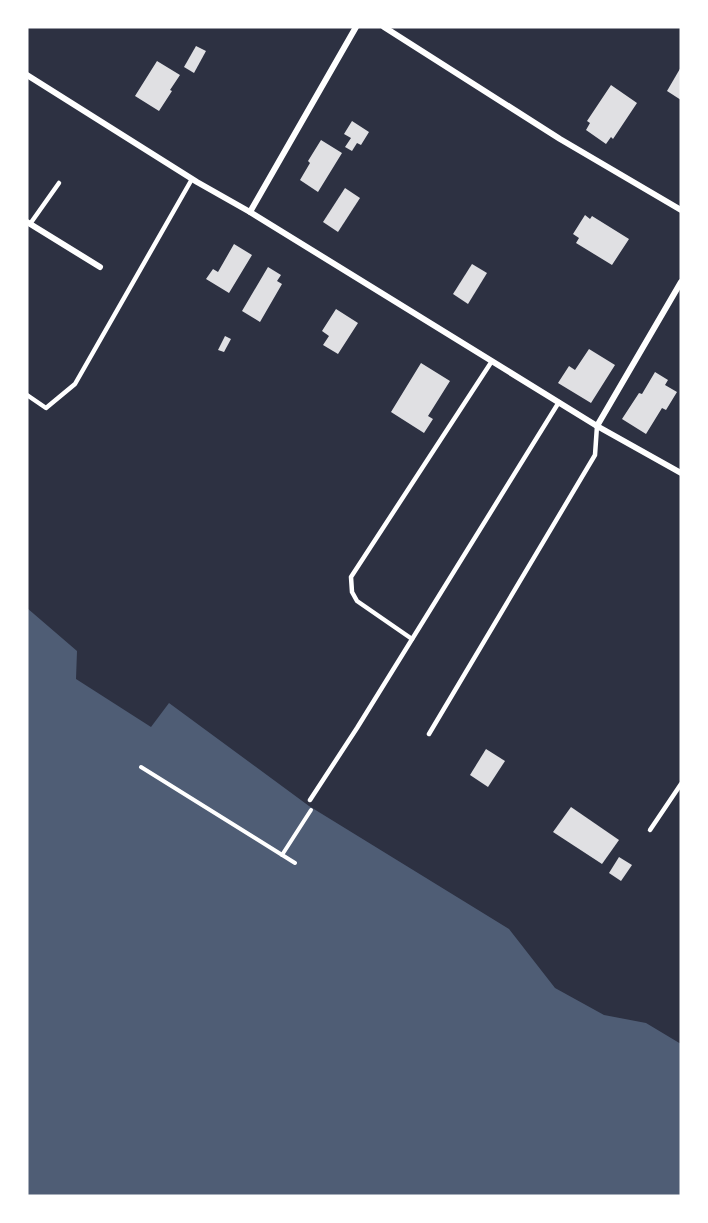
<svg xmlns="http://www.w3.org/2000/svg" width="708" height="1223" font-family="Roboto,sans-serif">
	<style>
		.water { fill: #4f5d75 }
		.building { fill: #e0e0e3 }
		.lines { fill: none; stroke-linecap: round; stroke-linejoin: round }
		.path { stroke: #fff; stroke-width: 4 }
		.service { stroke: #fff; stroke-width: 4.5 }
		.minor { stroke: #fff; stroke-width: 6 }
	</style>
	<rect width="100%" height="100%" fill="#2d3142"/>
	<path class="water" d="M27,608L77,651L76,679L151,727L169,703L309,806L509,929L555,988L604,1015L646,1023L681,1044V1196H27Z"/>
	<g class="building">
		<path d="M196,46L206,51L194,73L184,67Z"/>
		<path d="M157,61L180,75L170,90L172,91L159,111L135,96Z"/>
		<path d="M681,67V100L667,91Z"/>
		<path d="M611,85L637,103L613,139L611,137L606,144L586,130L590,123L587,121Z"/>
		<path d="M352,121L369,132L361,145L357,143L352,151L345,147L351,138L344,134Z"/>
		<path d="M321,140L342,153L318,192L300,180L310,163L308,161Z"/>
		<path d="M345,188L360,198L338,232L323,222Z"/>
		<path d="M585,215L590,219L592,216L629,239L612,265L576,243L579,238L573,234Z"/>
		<path d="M234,244L252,255L229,293L206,279L213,269L218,272Z"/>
		<path d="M472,264L487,273L468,304L453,294Z"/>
		<path d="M268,267L281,275L277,281L282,284L260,322L242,311Z"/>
		<path d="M336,309L358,323L338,354L323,345L329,336L322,331Z"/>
		<path d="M225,336L231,339L224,352L218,350Z"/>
		<path d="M589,349L615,365L591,403L558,383L569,366L575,370Z"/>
		<path d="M421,363L450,381L428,416L433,419L424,433L391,412Z"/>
		<path d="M655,372L668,380L665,385L677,392L666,410L662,408L646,434L622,419L639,393L642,394Z"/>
		<path d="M486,749L505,761L488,787L470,775Z"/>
		<path d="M571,807L619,840L602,864L553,832Z"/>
		<path d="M619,857L632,865L621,881L609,873Z"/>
	</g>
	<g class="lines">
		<g class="path">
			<path d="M141,767L295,863"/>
			<path d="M282,855L311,810"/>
		</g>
		<g class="service">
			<path d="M30,224L59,183"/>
			<path d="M27,395L46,408L75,384L192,179"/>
			<path d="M412,639L357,601L352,592L351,577L492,361"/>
			<path d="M429,734L595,455L597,426"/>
			<path d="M310,800L357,728L559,402"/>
			<path d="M650,830L681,784"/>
		</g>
		<g class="minor">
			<path d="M384,27L560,139L681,210"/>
			<path d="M27,75L197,182L250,212L597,426L681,473"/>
			<path d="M250,212L356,27"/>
			<path d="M27,222L100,267"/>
			<path d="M597,426L681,282"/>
		</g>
	</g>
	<rect width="708" height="1223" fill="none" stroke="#ffffff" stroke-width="57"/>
</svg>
